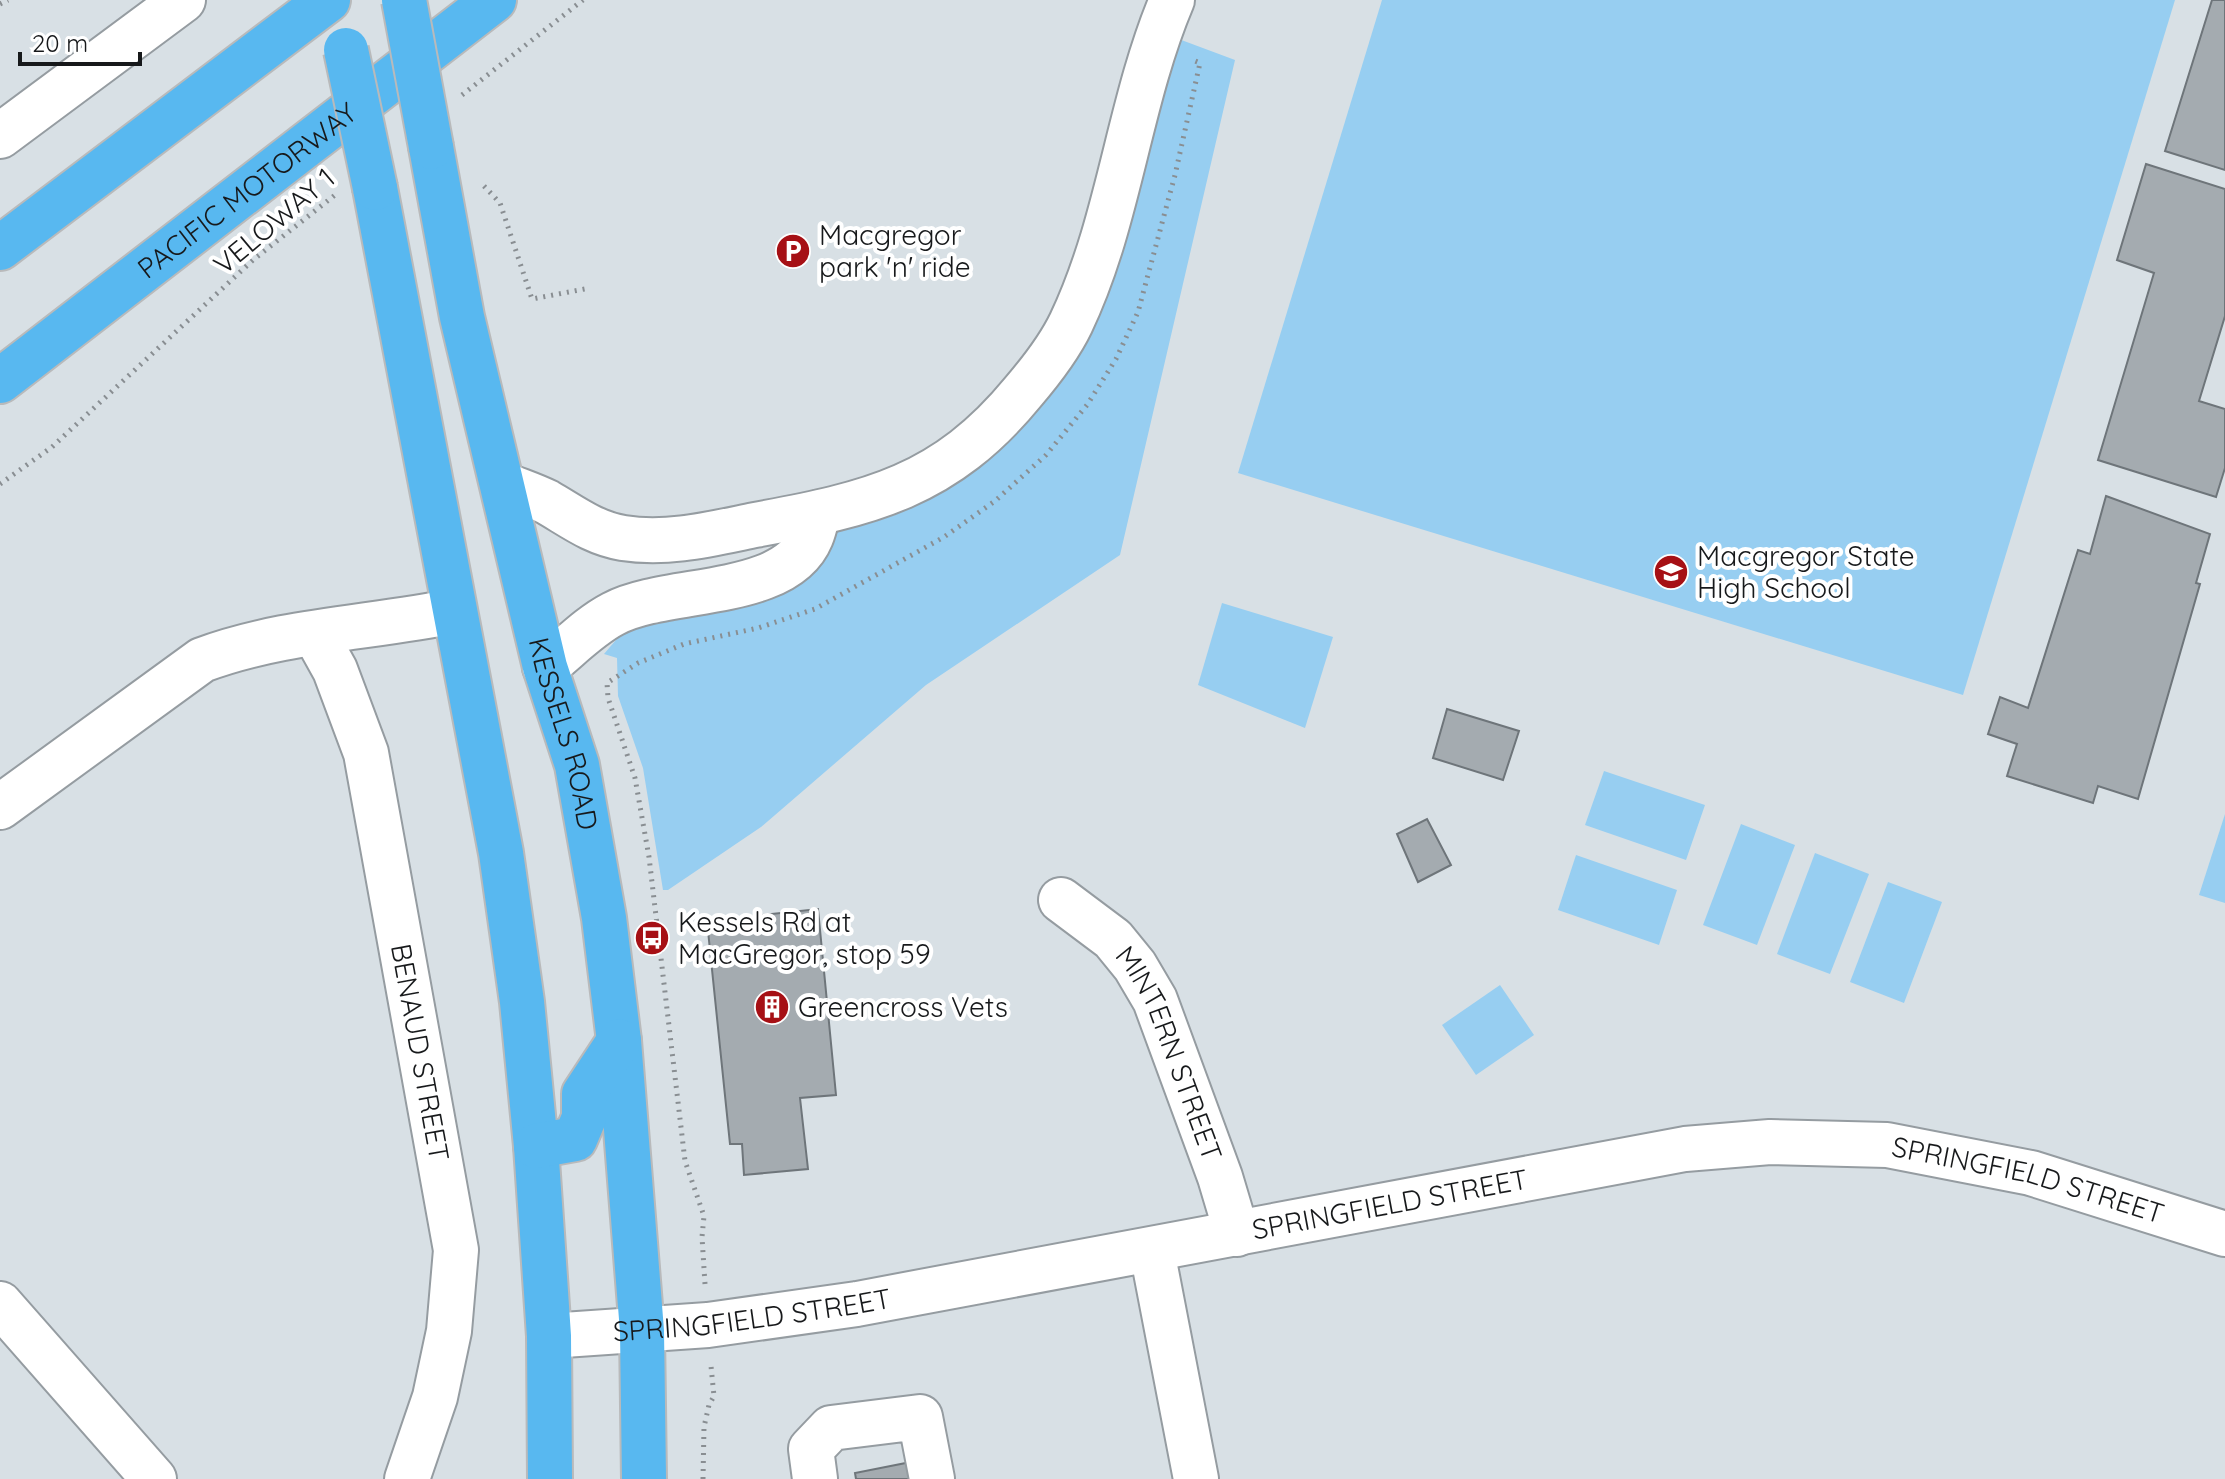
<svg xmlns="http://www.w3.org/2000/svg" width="2225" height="1479" font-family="Quicksand,sans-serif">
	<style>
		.green { fill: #97cef1 }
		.building { fill: #a4abb0; stroke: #6e757a; stroke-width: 2 }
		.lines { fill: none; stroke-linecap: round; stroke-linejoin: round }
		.minor-casing { stroke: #959ca1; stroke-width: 48 }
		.highway-casing { stroke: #b9babb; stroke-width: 48 }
		.path { stroke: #898e92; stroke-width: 5; stroke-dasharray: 2 6; stroke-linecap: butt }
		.minor { stroke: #fff; stroke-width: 44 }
		.highway { stroke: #58b8f0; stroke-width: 44 }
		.highway-bridge-casing { stroke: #b9babb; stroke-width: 48; stroke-linecap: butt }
		.highway-bridge { stroke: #58b8f0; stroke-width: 44 }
		.labels { text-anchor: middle; stroke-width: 8; stroke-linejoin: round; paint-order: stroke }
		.street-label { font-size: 28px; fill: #17191b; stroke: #fff }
		.poi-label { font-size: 28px; fill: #17191b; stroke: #fff; text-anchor: start }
	</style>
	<rect width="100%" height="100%" fill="#d8e0e5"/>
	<g class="green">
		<path d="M1382,0H2175L1963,695L1238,473Z"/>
		<path d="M1176,38L1235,60L1120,555L926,685L761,827L668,890H663L643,768L618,696L617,658L604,654L621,634L640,622L816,568L833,544L836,533L844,527L895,515L954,483L1016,432L1058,387L1091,333L1118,264Z"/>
		<path d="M1222,603L1333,637L1305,728L1198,685Z"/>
		<path d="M1604,771L1705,805L1686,860L1585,825Z"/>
		<path d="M2225,814V903L2199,895Z"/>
		<path d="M1741,824L1795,845L1757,945L1703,925Z"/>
		<path d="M1815,853L1869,874L1830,974L1777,954Z"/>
		<path d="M1576,855L1677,890L1659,945L1558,910Z"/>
		<path d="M1888,882L1942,902L1904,1003L1850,982Z"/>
		<path d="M1500,985L1534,1035L1476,1075L1442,1025Z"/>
	</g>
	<g class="building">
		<path d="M2212,0H2225V170L2165,151Z"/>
		<path d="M2146,164L2225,189V316L2199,401L2225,409V468L2216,497L2098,460L2154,273L2117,260Z"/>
		<path d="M2106,496L2210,534L2196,583L2200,584L2138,799L2098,786L2093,803L2007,776L2017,744L1988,734L2000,697L2028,708L2078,550L2090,554Z"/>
		<path d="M1447,709L1519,731L1503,780L1433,758Z"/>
		<path d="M1427,819L1451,865L1418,882L1397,834Z"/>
		<path d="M818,909L836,1095L800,1098L808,1169L744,1175L742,1144H730L707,921Z"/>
		<path d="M916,1461L920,1479H856L855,1473Z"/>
	</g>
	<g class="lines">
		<g class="minor-casing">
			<g id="minor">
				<path d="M0,136L183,0"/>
				<path d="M503,484C517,490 533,495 547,502C573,517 593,533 623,538C668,545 711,534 755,525C870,504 945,487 1023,392C1041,371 1059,348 1071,323C1120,220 1128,104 1172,0"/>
				<path id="s1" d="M315,634L335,670L366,753L456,1250L449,1331L435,1397L407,1479"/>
				<path d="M545,667C567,650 588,627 613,614C667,585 785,600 811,537C814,530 816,521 818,513"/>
				<path d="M0,807L202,660C282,630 371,628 454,611"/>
				<path id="s2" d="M1061,900L1113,939L1135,966L1155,1000L1220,1177L1237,1234"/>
				<path d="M1152,1251L1196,1479"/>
				<path d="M0,1304L154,1479"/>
				<path id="s3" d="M549,1336L708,1325L857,1304L1685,1149L1770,1142L1887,1145L2031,1173L2225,1234"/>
				<path d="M815,1479L811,1449L831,1428L920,1417L932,1479"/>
			</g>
		</g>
		<g class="highway-casing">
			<g id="highway">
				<path id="s4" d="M431,147L462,317L545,667L577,765L604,918L619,1041L642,1331L644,1479"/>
				<path d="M375,188L501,853L522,1002L536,1146L549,1336L550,1479"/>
				<path d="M0,248L328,0"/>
				<path id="s5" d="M0,381L494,0"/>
				<path d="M536,1146L575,1139L584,1118V1094L619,1041"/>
			</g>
		</g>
		<g class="path">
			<path d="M0,4L8,0"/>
			<path d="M462,95L583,0"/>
			<path d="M484,186L500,203L532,299L590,288"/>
			<path d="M0,484L52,447L253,260L335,195"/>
			<path d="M705,1284L702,1237L704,1216L685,1161L649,857L635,778L608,698L607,683L638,663L684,644L758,628L815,609L944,537L995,501L1046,455L1087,405L1116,359L1138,312L1175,175L1200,63L1195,61"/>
			<path d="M703,1479L704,1427L709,1405L714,1396L711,1366"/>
		</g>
		<use href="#minor" class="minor"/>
		<use href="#highway" class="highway"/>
		<g class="highway-bridge-casing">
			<g id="highway-bridge">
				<path d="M404,0L431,147"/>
				<path d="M346,50L375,188"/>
			</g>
		</g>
		<use href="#highway-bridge" class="highway-bridge"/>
	</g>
	<defs>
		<g id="parking-disc" transform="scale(1.8)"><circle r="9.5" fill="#a61015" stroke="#fff"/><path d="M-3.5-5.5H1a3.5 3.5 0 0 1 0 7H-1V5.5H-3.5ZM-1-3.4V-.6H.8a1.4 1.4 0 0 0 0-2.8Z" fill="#fff"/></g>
		<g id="school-disc" transform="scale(1.8)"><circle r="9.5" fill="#a61015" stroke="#fff"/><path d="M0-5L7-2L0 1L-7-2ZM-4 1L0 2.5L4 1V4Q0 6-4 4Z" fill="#fff"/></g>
		<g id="bus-disc" transform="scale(1.8)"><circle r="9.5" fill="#a61015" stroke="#fff"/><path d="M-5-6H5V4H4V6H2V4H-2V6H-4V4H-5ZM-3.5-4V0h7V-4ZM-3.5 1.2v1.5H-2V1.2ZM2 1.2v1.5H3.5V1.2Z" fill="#fff"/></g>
		<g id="building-disc" transform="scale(1.8)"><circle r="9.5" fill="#a61015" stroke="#fff"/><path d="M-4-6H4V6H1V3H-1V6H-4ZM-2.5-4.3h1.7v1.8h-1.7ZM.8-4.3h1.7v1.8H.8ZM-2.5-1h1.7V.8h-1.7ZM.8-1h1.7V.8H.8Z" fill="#fff"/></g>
	</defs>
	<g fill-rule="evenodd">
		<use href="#parking-disc" x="793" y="251"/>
		<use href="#school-disc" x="1671" y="572"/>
		<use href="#bus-disc" x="652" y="938"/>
		<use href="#building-disc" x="772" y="1007"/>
	</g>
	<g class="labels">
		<g class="street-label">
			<text dy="10" stroke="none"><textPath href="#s5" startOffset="312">PACIFIC MOTORWAY</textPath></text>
			<text transform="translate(274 221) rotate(-40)" y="10">VELOWAY 1</text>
			<text dy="10" stroke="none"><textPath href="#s4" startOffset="602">KESSELS ROAD</textPath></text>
			<text dy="10" stroke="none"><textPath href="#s1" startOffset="434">BENAUD STREET</textPath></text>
			<text dy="10" stroke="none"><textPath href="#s2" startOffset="194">MINTERN STREET</textPath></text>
			<text dy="10" stroke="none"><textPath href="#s3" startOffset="1500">SPRINGFIELD STREET</textPath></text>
			<text dy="10" stroke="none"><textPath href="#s3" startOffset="852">SPRINGFIELD STREET</textPath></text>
			<text dy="10" stroke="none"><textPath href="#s3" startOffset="204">SPRINGFIELD STREET</textPath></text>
		</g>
		<g class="poi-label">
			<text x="819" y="245">Macgregor<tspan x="819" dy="32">park 'n' ride</tspan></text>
			<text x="1697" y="566">Macgregor State<tspan x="1697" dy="32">High School</tspan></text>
			<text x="678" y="932">Kessels Rd at<tspan x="678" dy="32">MacGregor, stop 59</tspan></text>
			<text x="798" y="1017">Greencross Vets</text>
		</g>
	</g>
	<path d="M20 52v12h120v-12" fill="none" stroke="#17191b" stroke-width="4"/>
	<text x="32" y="52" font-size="24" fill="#17191b" stroke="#ffffff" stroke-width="6" paint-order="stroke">20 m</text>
</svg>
